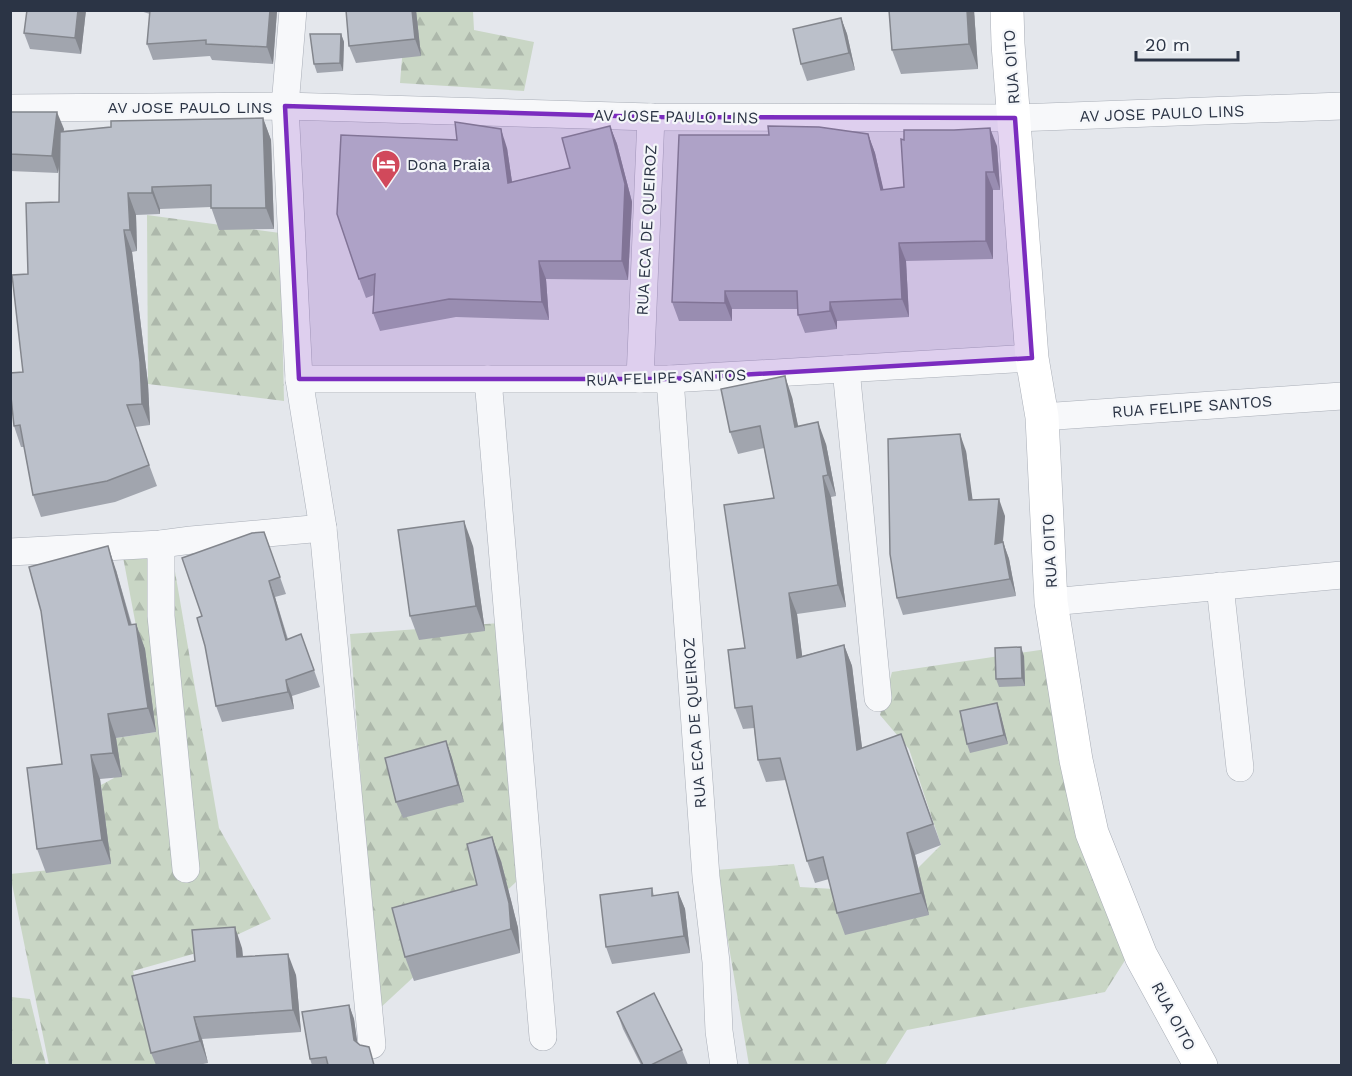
<svg xmlns="http://www.w3.org/2000/svg" width="1352" height="1076" font-family="'Work Sans',sans-serif">
	<style>
		.forest { fill: url(#forest-firs) }
		.lines { fill: none; stroke-linecap: round; stroke-linejoin: round }
		.street-casing { stroke: #a9aeb7; stroke-width: 28 }
		.secondary-casing { stroke: #a9aeb7; stroke-width: 34 }
		.street { stroke: #f7f8fa; stroke-width: 27 }
		.secondary { stroke: #fff; stroke-width: 33 }
		.wall { fill: #a1a5ae }
		.shaded-wall { fill: #83868d }
		.building { fill: #bbc0ca; stroke: #83868d; stroke-width: 1.5 }
		.marked { fill: #7b2cbf; fill-opacity: 0.2; stroke: #7b2cbf; stroke-width: 4.5; stroke-linejoin: round }
		.labels { text-anchor: middle; stroke-width: 4.5; stroke-linejoin: round; paint-order: stroke }
		.street-label { font-size: 16px; fill: #2b3445; stroke: #f4f6f9 }
		.poi-label { font-size: 16px; fill: #2b3445; stroke: #f4f6f9; text-anchor: start }
	</style>
	<defs>
		<pattern id="forest-firs" width="22" height="20" patternUnits="userSpaceOnUse" patternTransform="scale(1.5)"><rect width="22" height="20" fill="#c9d6c5"/><path d="M5 1l3.5 6h-7zM16 11l3.5 6h-7z" fill="#adb8ab"/></pattern>
	</defs>
	<rect width="100%" height="100%" fill="#e4e7ec"/>
	<g class="forest">
		<path d="M406,11H473L474,30L534,42L524,91L400,83Z"/>
		<path d="M147,215L280,233L284,401L148,384Z"/>
		<path d="M172,554L219,828L271,919L200,952L133,971L157,1065H49L10,874L110,864L101,785L114,778L116,738L156,732L123,557Z"/>
		<path d="M500,623L516,882L378,1010L350,634Z"/>
		<path d="M1047,649L1129,954L1105,992L907,1030L885,1065H749L716,870L794,864L800,887L834,889L918,868L941,845L909,749L880,715L892,672Z"/>
		<path d="M11,997L30,999L46,1065H11Z"/>
	</g>
	<g class="lines">
		<g class="street-casing">
			<g id="street">
				<path d="M293,10L285,106L299,379L323,528L372,1045"/>
				<path d="M10,108L285,106L651,117L1015,118L1342,106"/>
				<path d="M846,369L878,698"/>
				<path d="M299,379H670L1032,358"/>
				<path d="M488,379L543,1037"/>
				<path d="M640,379L651,117"/>
				<path d="M670,379L706,877L716,962L719,1031L724,1066"/>
				<path d="M1042,417L1342,396"/>
				<path d="M161,544V616L186,869"/>
				<path d="M10,552L161,544L191,540L323,528"/>
				<path d="M1220,586L1240,768"/>
				<path d="M1051,602L1342,575"/>
			</g>
		</g>
		<g class="secondary-casing">
			<path id="secondary" d="M1007,10L1008,44L1032,358L1042,417L1051,602L1076,760L1092,833L1141,956L1201,1066"/>
		</g>
		<use href="#street" class="street"/>
		<use href="#secondary" class="secondary"/>
	</g>
	<g class="wall">
		<path d="M27,10H86L81,54L30,49L24,33Z"/>
		<path d="M137,10H277L273,64L212,60L210,56L153,60L147,44L150,14Z"/>
		<path d="M346,10H416L421,56L356,63L349,46Z"/>
		<path d="M889,10H974L978,69L901,74L892,50Z"/>
		<path d="M841,18L847,34L855,70L807,81L801,64Z"/>
		<path d="M341,34L344,42L343,71L317,73L314,64Z"/>
		<path d="M10,112L64,129L63,131L263,118L271,140L274,229L219,230L211,207L160,209V214L136,215L137,251L132,252L148,384L150,425L135,427L157,486L115,502L41,517L33,495L24,447H21L14,426L23,372L28,274L59,202V167L58,173L10,171Z"/>
		<path d="M610,126L617,144L632,202L628,280L546,279L549,320L456,317L380,331L373,313L374,295L366,298L359,279L507,148L512,182L570,168Z"/>
		<path d="M868,134L875,153L883,190L904,187L997,146L1000,190H993V259L906,261L909,317L837,321V329L805,333L798,315V309H732V321H679L672,302Z"/>
		<path d="M792,397L798,427L826,444L836,496L831,497L846,607L797,614L802,656L844,645L852,666L862,748L901,734L941,845L915,855L929,915L845,935L837,913L829,879L815,883L807,861L786,780L766,782L758,760L754,728L743,729L735,708L745,648L774,498L764,448L738,454L730,432Z"/>
		<path d="M966,451L972,500L1005,516L1003,542L1009,559L1016,596L903,615L897,598Z"/>
		<path d="M264,532L286,594L275,597L288,639L314,670L320,687L292,696L294,709L222,722L216,706L205,646L202,616Z"/>
		<path d="M473,546L485,631L419,640L410,616Z"/>
		<path d="M116,570L132,625L136,624L145,649L156,732L116,738L122,777L100,779L111,864L46,873L37,849Z"/>
		<path d="M1024,656L1025,686L999,687L996,679Z"/>
		<path d="M997,703L1000,712L1008,744L970,753L967,744Z"/>
		<path d="M446,741L452,758L464,802L403,818L396,802Z"/>
		<path d="M501,861L518,928L520,953L414,981L405,957Z"/>
		<path d="M652,888L654,896L678,892L685,909L690,953L612,964L606,947Z"/>
		<path d="M242,948L243,957L296,975L301,1032L202,1039L208,1063L198,1065H156L151,1053Z"/>
		<path d="M349,1005L354,1019L357,1043L375,1065H312L310,1059Z"/>
		<path d="M617,1012L682,1050L688,1065H641L623,1029Z"/>
	</g>
	<g class="shaded-wall">
		<path d="M78,10H86L81,54L75,38Z"/>
		<path d="M270,10H277V11L273,64L267,47Z"/>
		<path d="M412,10H416L421,56L415,39Z"/>
		<path d="M967,10H974L978,69L969,44Z"/>
		<path d="M841,18L847,34L855,70L849,53Z"/>
		<path d="M341,34L344,42L343,71L340,63Z"/>
		<path d="M57,112L64,129L58,173L52,156Z"/>
		<path d="M263,118L271,140L274,229L266,208Z"/>
		<path d="M610,126L617,144L632,202L628,280L622,261Z"/>
		<path d="M990,128L997,146L1000,190L994,172Z"/>
		<path d="M501,129L507,148L515,202L508,183Z"/>
		<path d="M868,134L875,153L888,209L881,190Z"/>
		<path d="M986,172L993,190V259L986,241Z"/>
		<path d="M152,187L160,209V214L152,193Z"/>
		<path d="M128,193L136,215L137,251L130,230Z"/>
		<path d="M124,230L132,252L148,384L150,425L142,404Z"/>
		<path d="M899,243L906,261L909,317L902,299Z"/>
		<path d="M539,261L546,279L549,320L542,302Z"/>
		<path d="M725,291L732,309V321L725,303Z"/>
		<path d="M830,302L837,321V329L830,311Z"/>
		<path d="M785,376L792,397L803,449L795,427Z"/>
		<path d="M818,422L826,444L836,496L828,475Z"/>
		<path d="M960,434L966,451L975,517L969,500Z"/>
		<path d="M823,476L831,497L846,607L838,585Z"/>
		<path d="M999,499L1005,516L1001,560L995,544Z"/>
		<path d="M464,521L473,546L485,631L476,606Z"/>
		<path d="M1003,542L1009,559L1016,596L1010,579Z"/>
		<path d="M108,546L116,570L138,650L129,625Z"/>
		<path d="M269,581L275,597L292,656L286,640Z"/>
		<path d="M789,593L797,614L805,679L797,658Z"/>
		<path d="M136,624L145,649L156,732L148,708Z"/>
		<path d="M844,645L852,666L865,772L857,750Z"/>
		<path d="M1021,647L1024,656L1025,686L1022,678Z"/>
		<path d="M286,680L292,696L294,709L288,692Z"/>
		<path d="M997,703L1000,712L1008,744L1004,735Z"/>
		<path d="M108,714L116,738L122,777L113,753Z"/>
		<path d="M446,741L452,758L464,802L458,785Z"/>
		<path d="M91,755L100,779L111,864L102,840Z"/>
		<path d="M907,833L915,855L929,915L921,893Z"/>
		<path d="M492,837L501,861L518,928L520,953L511,929Z"/>
		<path d="M678,892L685,909L690,953L684,936Z"/>
		<path d="M235,927L242,948L245,979L237,957Z"/>
		<path d="M288,954L296,975L301,1032L293,1010Z"/>
		<path d="M349,1005L354,1019L359,1054L354,1040Z"/>
		<path d="M194,1017L202,1039L208,1063L200,1041Z"/>
	</g>
	<g class="building">
		<path d="M27,10H78L75,38L24,33Z"/>
		<path d="M150,10H270L267,47L206,44V40L147,44Z"/>
		<path d="M346,10H412L415,39L349,46Z"/>
		<path d="M889,10H967L969,44L892,50Z"/>
		<path d="M841,18L849,53L801,64L793,29Z"/>
		<path d="M310,34H341L340,63L314,64Z"/>
		<path d="M10,112H57L52,156L10,154Z"/>
		<path d="M263,118L266,208H211V185L152,187V193H128L130,230H124L140,362L142,404L127,405L149,465L107,481L33,495L20,425L14,426L10,387V373L23,372L12,275L28,274L26,203L59,202L60,132L111,127V121Z"/>
		<path d="M455,122L501,129L508,183L570,168L562,138L610,126L625,184L622,261H539L542,302L449,299L373,313L375,274L359,279L337,214L341,135L457,140Z"/>
		<path d="M768,126L819,127L868,134L881,190L904,187L901,139L904,140V130H954L990,128L994,172H986V241L899,243L902,299L830,302V311L798,315L797,291H725V303L672,302L679,135H769Z"/>
		<path d="M785,376L795,427L818,422L828,475L823,476L838,585L789,593L797,658L844,645L857,750L901,734L933,824L907,833L921,893L837,913L823,857L807,861L780,758L758,760L752,706L735,708L728,650L745,648L724,505L774,498L760,426L730,432L721,389Z"/>
		<path d="M960,434L969,500L999,499L995,544L1003,542L1010,579L897,598L890,554L888,439Z"/>
		<path d="M464,521L476,606L410,616L398,530Z"/>
		<path d="M264,532L280,577L269,581L286,640L301,634L314,670L286,680L288,692L216,706L205,646L197,618L202,616L182,558L252,533Z"/>
		<path d="M108,546L129,625L136,624L148,708L108,714L113,753L91,755L102,840L37,849L27,768L62,764L41,611L29,567Z"/>
		<path d="M1021,647L1022,678L996,679L995,648Z"/>
		<path d="M997,703L1004,735L967,744L960,711Z"/>
		<path d="M446,741L458,785L396,802L385,758Z"/>
		<path d="M492,837L509,903L511,929L405,957L392,908L477,885L467,844Z"/>
		<path d="M652,888V896L678,892L684,936L606,947L600,895Z"/>
		<path d="M235,927L237,957L288,954L293,1010L194,1017L200,1041L151,1053L132,976L195,961L192,930Z"/>
		<path d="M654,993L682,1050L651,1065H643L617,1012Z"/>
		<path d="M349,1005L354,1040L360,1045L369,1047L374,1065H328L326,1057L310,1059L302,1012Z"/>
	</g>
	<path class="marked" d="M285,106L651,117L1015,118L1032,358L670,379H299Z"/>
	<defs>
		<g id="hotel-pin" transform="scale(1.5)"><path d="M0 17L-7.5 6A9.5 9.5 0 1 1 7.5 6Z" fill="#d1495b" stroke="#f4f6f9"/><path d="M-6-4.5h1.5V1H6V5H4.5V3h-9V5H-6ZM-4 0a1.8 1.8 0 1 1 3.6 0ZM.5 0V-2.5h3Q6-2.5 6 0Z" fill="#fff"/></g>
	</defs>
	<g fill-rule="evenodd">
		<use href="#hotel-pin" x="386" y="164"/>
	</g>
	<g class="labels">
		<g class="street-label">
			<text transform="translate(1011 67) rotate(-94)" y="6">RUA OITO</text>
			<text x="190" y="113">AV JOSE PAULO LINS</text>
			<text transform="translate(1162 113) rotate(-2)" y="6">AV JOSE PAULO LINS</text>
			<text transform="translate(676 116) rotate(1)" y="6">AV JOSE PAULO LINS</text>
			<text transform="translate(646 230) rotate(-87)" y="6">RUA ECA DE QUEIROZ</text>
			<text transform="translate(666 377) rotate(-2)" y="6">RUA FELIPE SANTOS</text>
			<text transform="translate(1192 406) rotate(-4)" y="6">RUA FELIPE SANTOS</text>
			<text transform="translate(1049 551) rotate(-93)" y="6">RUA OITO</text>
			<text transform="translate(694 723) rotate(-94)" y="6">RUA ECA DE QUEIROZ</text>
			<text transform="translate(1174 1016) rotate(62)" y="6">RUA OITO</text>
		</g>
		<g class="poi-label">
			<text x="407" y="170">Dona Praia</text>
		</g>
	</g>
	<rect width="1352" height="1076" fill="none" stroke="#2b3445" stroke-width="24"/>
	<path d="M1136 51v9h102v-9" fill="none" stroke="#2b3445" stroke-width="3"/>
	<text x="1145" y="51" font-size="18" fill="#2b3445" stroke="#f4f6f9" stroke-width="4.5" paint-order="stroke">20 m</text>
</svg>
